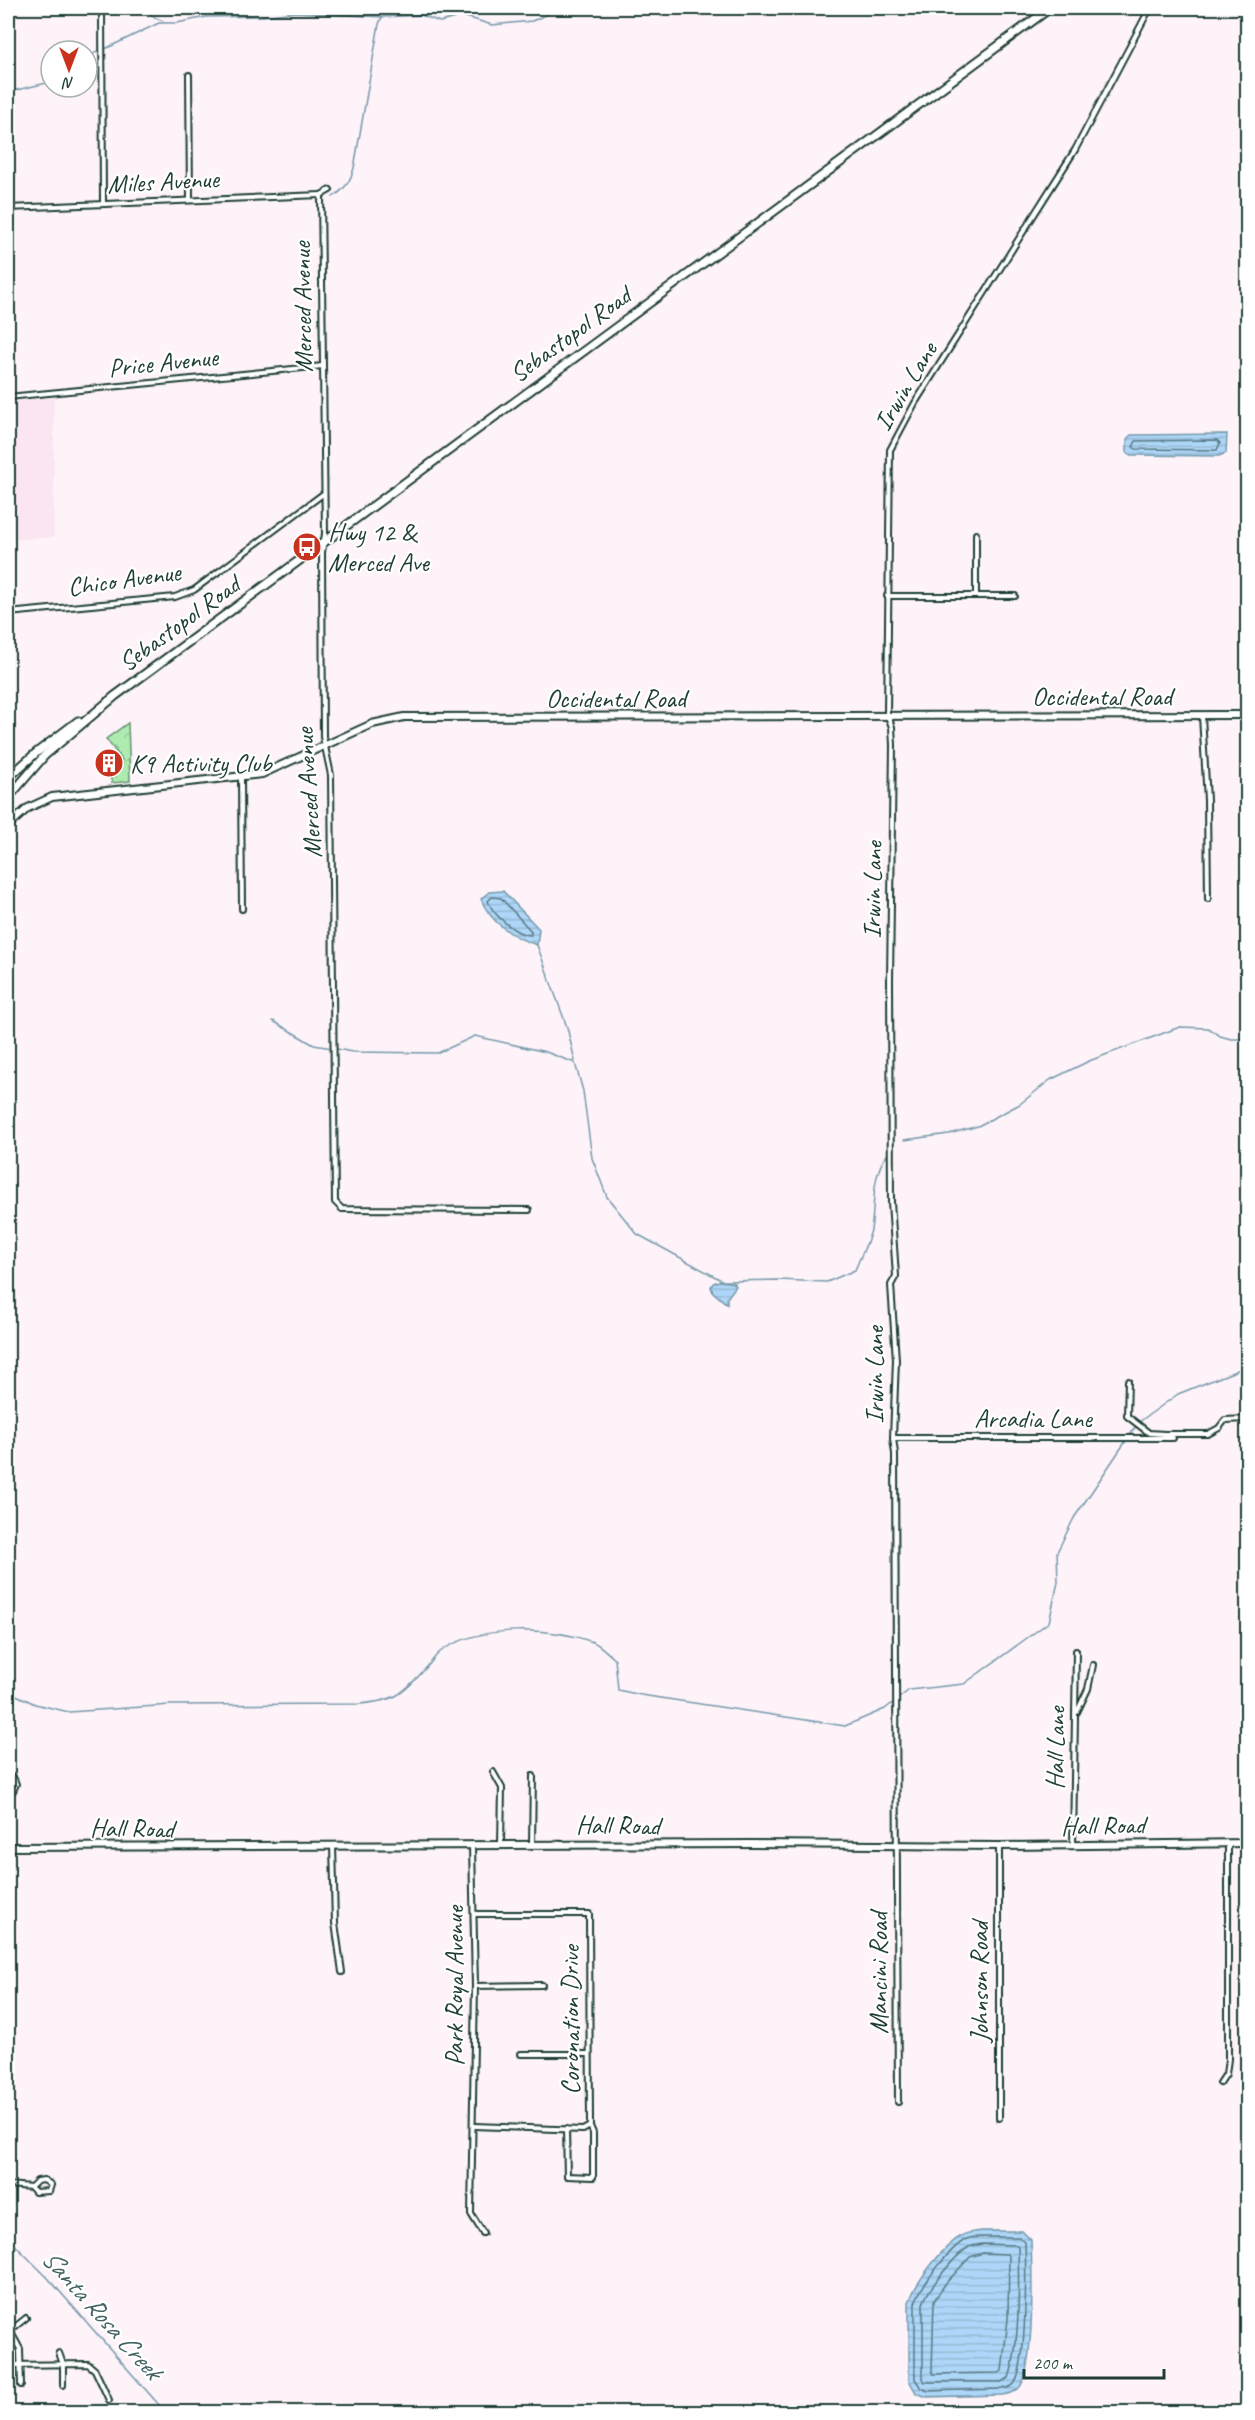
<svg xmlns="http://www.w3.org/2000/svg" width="1255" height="2420" font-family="Caveat,sans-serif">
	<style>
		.built { fill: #fce5f2 }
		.park { fill: url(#park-crowns); stroke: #669472; stroke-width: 1.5 }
		.water { fill: url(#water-rules); stroke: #7599aa; stroke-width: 1.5 }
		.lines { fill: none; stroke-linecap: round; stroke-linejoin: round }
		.shore { stroke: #587a82; stroke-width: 1.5 }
		.stream { stroke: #7599aa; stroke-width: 1.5 }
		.street-casing { stroke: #1f3d34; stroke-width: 8 }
		.secondary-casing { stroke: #1f3d34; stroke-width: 10 }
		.primary-casing { stroke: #1f3d34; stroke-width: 11 }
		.street { stroke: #fff; stroke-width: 4 }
		.secondary { stroke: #fff; stroke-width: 6 }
		.primary { stroke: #fff; stroke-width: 7 }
		.labels { text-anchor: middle; stroke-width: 4.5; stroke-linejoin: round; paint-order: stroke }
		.street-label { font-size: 26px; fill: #1f3d34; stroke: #fff }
		.poi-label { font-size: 26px; fill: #1f3d34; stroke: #fff; text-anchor: start }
		.water-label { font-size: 27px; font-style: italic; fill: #436365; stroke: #fff }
	</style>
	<defs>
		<pattern id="park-crowns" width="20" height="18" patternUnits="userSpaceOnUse" patternTransform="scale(1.5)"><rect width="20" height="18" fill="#aeebb1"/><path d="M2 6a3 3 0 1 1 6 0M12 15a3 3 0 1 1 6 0" fill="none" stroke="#95ca99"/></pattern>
		<pattern id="water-rules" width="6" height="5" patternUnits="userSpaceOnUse" patternTransform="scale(1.5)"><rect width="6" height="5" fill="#aed6f8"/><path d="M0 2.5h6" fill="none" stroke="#95b9d5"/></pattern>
	</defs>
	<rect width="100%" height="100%" fill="#fef3f9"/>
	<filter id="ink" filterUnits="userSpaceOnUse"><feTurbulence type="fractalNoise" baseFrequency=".0167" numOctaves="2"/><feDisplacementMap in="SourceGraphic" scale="12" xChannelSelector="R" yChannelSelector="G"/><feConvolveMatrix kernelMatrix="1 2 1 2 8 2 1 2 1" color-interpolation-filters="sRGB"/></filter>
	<g filter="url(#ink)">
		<path class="built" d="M54,397V537L8,540V402Z"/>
		<path class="park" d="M128,723L130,781L112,783L111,779L104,774L122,760L106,739Z"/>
		<g class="water">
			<path d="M1227,434L1226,453L1219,456L1130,455L1127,452V439L1131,435Z"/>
			<path d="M503,891L539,929L537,945C513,938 490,922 481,899L489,892Z"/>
			<path d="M719,1281L734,1283L736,1286L727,1298V1304L713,1292L711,1287L713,1283Z"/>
			<path d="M982,2231H1022L1031,2240C1032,2267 1035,2370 1019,2388C1014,2393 1009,2394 1002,2395L927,2397L916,2393L909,2380V2302C917,2280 943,2246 963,2235C968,2232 976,2232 982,2231Z"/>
		</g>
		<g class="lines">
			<g class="shore">
				<path d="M1217,440L1220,443L1217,450L1136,449L1133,447L1136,441Z"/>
				<path d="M492,897L501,898L531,931V935C517,936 493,915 488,901Z"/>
				<path d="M982,2237H1019L1025,2242C1026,2266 1027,2369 1014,2384C1011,2388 1006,2388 1002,2389L928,2391L921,2388L915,2379V2303C920,2287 951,2246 967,2239C971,2237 978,2237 982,2237Z"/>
				<path d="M983,2244L1015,2245L1018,2247C1019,2282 1020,2347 1009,2378L1001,2382H925L923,2378V2304C927,2290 955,2255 969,2247C973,2245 978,2245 983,2244Z"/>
				<path d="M983,2253L1007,2254L1009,2256L1008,2319L1002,2371L999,2373L934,2374L932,2371L934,2301L945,2284L970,2257Z"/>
			</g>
			<g class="stream">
				<path d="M144,8L154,17L163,21"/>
				<path d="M105,49L159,23H177L206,17L262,16L295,12L383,17L421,15L440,22L463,16L492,25L532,21L546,15L555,8"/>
				<path d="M87,59L100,49"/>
				<path d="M8,92L51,82"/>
				<path d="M333,197C345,189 350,182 354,168L379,24L382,17"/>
				<path d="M537,945L567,1027L575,1061"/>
				<path d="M273,1021L314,1045L332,1048"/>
				<path d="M337,1049L352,1052L438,1053L475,1036L546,1052L575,1063L583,1091L592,1158L607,1197L637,1234L723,1281L779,1280L827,1282L855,1270C860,1257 868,1243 871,1230C875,1206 871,1175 887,1155"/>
				<path d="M904,1140L949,1134L978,1126L1020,1104L1050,1080L1089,1061L1180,1027L1208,1028L1220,1036L1231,1039H1248"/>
				<path d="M1139,1422L1178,1394L1248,1366"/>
				<path d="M8,1691L35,1704L69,1712L171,1705L359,1704C395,1701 401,1696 425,1669C430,1664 435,1656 440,1652C477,1624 552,1627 593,1642C601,1645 608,1654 615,1659L618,1690L641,1695L845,1726L885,1709L895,1701"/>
				<path d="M899,1698L909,1690L964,1684L1049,1622L1058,1582L1057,1552L1074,1518L1136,1426"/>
				<path d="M8,2238L48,2278L160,2406L171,2412"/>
			</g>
			<g class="street-casing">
				<g id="street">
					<path d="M102,8L103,203"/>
					<path d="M189,75L190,199"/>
					<path d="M330,190L321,195L325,534L322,552L323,737L331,775L335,1202L342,1209L529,1210"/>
					<path d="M8,208L321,195"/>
					<path d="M8,397L323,366"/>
					<path d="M887,596H1015"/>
					<path d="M976,596V534"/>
					<path d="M8,613L175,597L194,590L206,581L323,494"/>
					<path d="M1202,716L1207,800L1208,899"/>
					<path d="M241,778L242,909"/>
					<path d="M1128,1381L1127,1416L1149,1433L1165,1434H1208L1219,1428L1225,1420L1248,1419"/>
					<path d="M893,1438H1173"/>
					<path d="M1077,1712L1088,1689L1093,1665"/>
					<path d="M493,1772L502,1788L501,1845"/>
					<path d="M8,1777H13L16,1784L13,1791H8"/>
					<path d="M532,1845L533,1776"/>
					<path d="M1073,1845L1076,1651"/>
					<path d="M333,1846L335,1923L342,1972"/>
					<path d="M472,1846L475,1986L471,2214L483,2233"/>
					<path d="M999,1847V2118"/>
					<path d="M8,1896L10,1904L8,1907"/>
					<path d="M474,1914H589L590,2126L593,2133V2177L567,2176L566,2129"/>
					<path d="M475,1986L542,1985"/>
					<path d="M521,2054H589"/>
					<path d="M1220,2083L1226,2074L1228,2059V1844"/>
					<path d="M898,2102L895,1454L893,1438L896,1360L891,1285L896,1276L891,1202L890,980L893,745L892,727L887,714L890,450L915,403L1075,150L1150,8"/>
					<path d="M474,2126L583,2130L590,2126"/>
					<path d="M8,2185L31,2187L35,2192L49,2191L51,2185L44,2180L37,2181L31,2187"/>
					<path d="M8,2327L20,2349L21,2385"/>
					<path d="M11,2330L26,2318"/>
					<path d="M59,2353L63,2364V2385"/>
					<path d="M8,2365L88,2364L95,2370L109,2400"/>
				</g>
			</g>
			<g class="secondary-casing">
				<g id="secondary">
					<path d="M8,826L28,808L52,797L262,774L372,724L404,717L1248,715"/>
					<path d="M8,1847L755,1844L999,1846L1248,1843"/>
				</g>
			</g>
			<g class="primary-casing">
				<g id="primary">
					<path d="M8,778L36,753L78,721"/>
					<path d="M8,798L45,755L115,696L1050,8"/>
				</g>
			</g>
			<use href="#street" class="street"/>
			<use href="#secondary" class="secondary"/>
			<use href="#primary" class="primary"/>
		</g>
	</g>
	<defs>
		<g id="bus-disc" transform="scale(1.5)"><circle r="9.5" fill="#c8321e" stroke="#fff"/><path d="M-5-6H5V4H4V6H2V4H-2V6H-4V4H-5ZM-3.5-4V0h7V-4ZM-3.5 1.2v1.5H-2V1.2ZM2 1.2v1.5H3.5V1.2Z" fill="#fff"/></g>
		<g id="building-disc" transform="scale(1.5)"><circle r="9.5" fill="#c8321e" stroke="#fff"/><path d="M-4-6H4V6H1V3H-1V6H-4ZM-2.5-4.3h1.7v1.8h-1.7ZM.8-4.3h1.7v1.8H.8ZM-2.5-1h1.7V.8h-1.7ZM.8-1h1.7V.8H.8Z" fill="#fff"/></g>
	</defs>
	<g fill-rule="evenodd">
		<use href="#bus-disc" x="307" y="547"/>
		<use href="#building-disc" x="109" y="763"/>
	</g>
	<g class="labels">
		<g class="street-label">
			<text transform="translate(163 181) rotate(-3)" y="9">Miles Avenue</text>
			<text transform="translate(302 307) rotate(-91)" y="9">Merced Avenue</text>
			<text transform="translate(570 334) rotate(-36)" y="9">Sebastopol Road</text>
			<text transform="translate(163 362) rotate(-6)" y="9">Price Avenue</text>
			<text transform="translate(905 386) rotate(-59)" y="9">Irwin Lane</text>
			<text transform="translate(124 579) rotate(-8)" y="9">Chico Avenue</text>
			<text transform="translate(179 623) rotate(-36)" y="9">Sebastopol Road</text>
			<text x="1102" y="705">Occidental Road</text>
			<text x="616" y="707">Occidental Road</text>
			<text transform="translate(308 793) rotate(-94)" y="9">Merced Avenue</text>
			<text transform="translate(872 890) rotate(-89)" y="9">Irwin Lane</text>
			<text transform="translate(874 1375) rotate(-90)" y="9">Irwin Lane</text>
			<text x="1033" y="1427">Arcadia Lane</text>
			<text transform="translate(1055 1748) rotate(-89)" y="9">Hall Lane</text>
			<text x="618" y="1834">Hall Road</text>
			<text transform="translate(1103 1825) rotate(-1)" y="9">Hall Road</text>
			<text x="132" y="1837">Hall Road</text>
			<text transform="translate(878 1973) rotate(-90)" y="9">Mancini Road</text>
			<text transform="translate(979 1982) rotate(-90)" y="9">Johnson Road</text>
			<text transform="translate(454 1986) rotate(-90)" y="9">Park Royal Avenue</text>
			<text transform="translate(570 2020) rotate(-90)" y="9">Coronation Drive</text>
		</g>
		<g class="poi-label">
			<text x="328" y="541">Hwy 12 &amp;<tspan x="328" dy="30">Merced Ave</tspan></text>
			<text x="130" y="772">K9 Activity Club</text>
		</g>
		<g class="water-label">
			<text transform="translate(102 2314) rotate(48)" y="9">Santa Rosa Creek</text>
		</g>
	</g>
	<rect width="1255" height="2420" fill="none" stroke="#fff" stroke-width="30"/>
	<rect x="15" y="15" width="1225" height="2390" fill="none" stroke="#1f3d34" stroke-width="2" filter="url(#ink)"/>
	<g transform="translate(69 69) rotate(180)"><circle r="28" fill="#ffffff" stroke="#a5b1ae" stroke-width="1.5"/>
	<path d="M0-4.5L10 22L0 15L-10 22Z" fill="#c8321e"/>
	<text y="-9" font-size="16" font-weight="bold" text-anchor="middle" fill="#1f3d34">N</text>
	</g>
	<path d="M1024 2369v9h140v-9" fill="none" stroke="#1f3d34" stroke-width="3"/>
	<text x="1033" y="2369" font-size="18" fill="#1f3d34" stroke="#ffffff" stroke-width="4.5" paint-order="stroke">200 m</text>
</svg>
